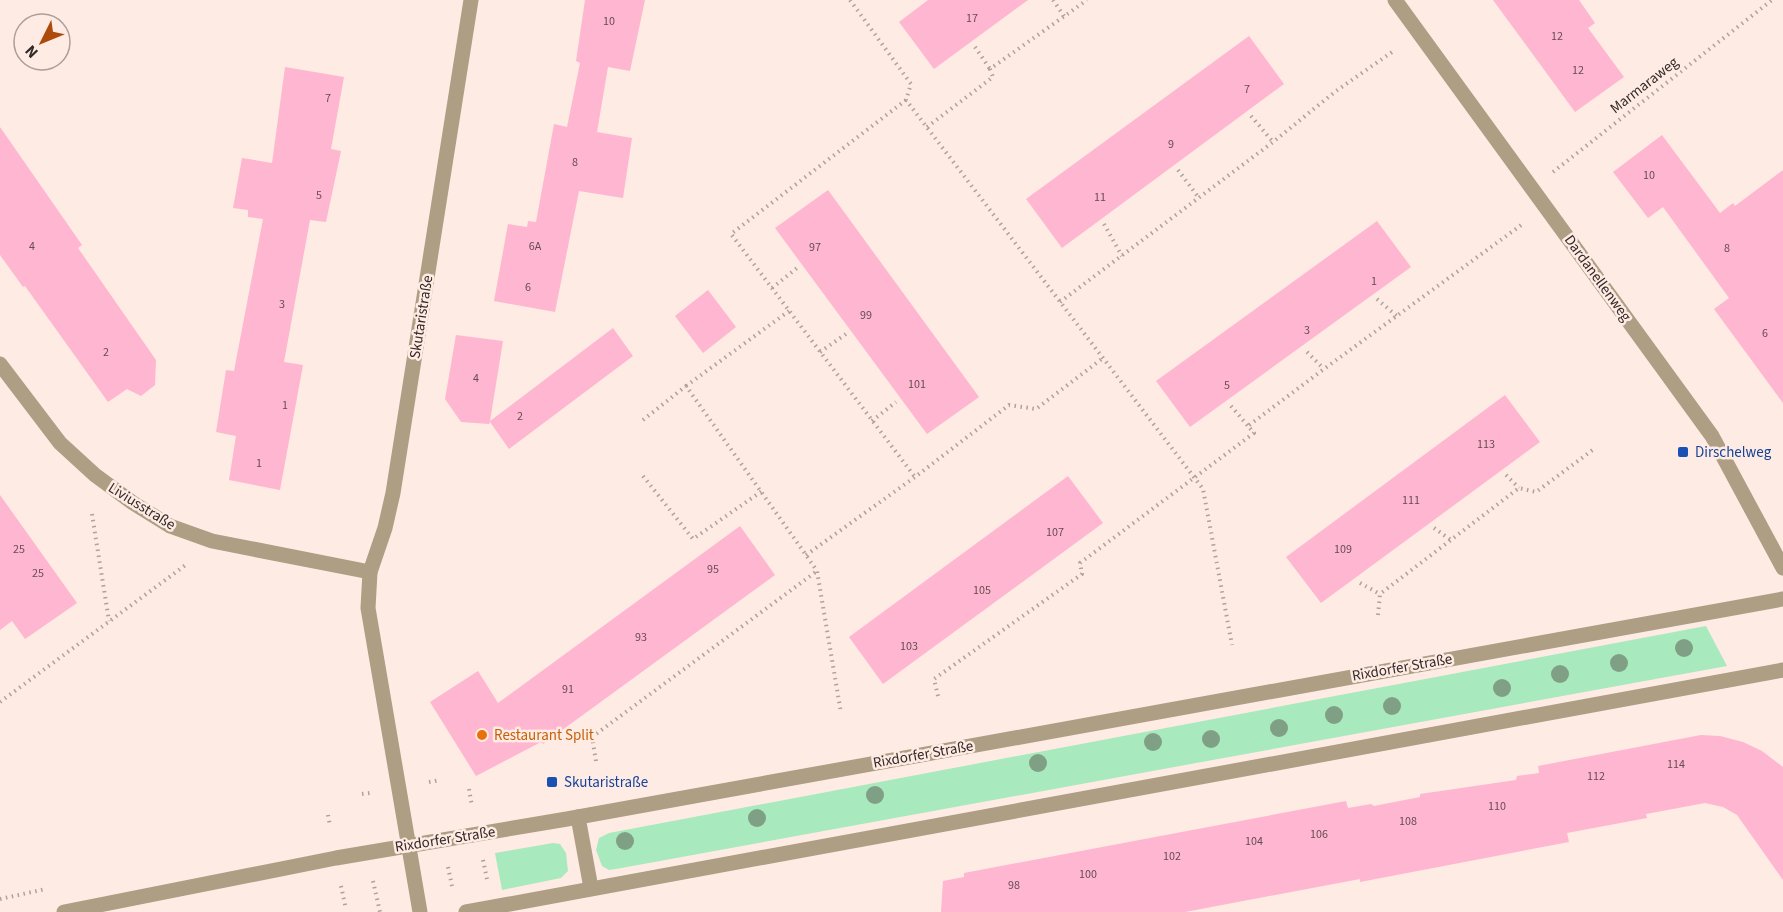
<svg xmlns="http://www.w3.org/2000/svg" width="1783" height="912" font-family="'Source Sans 3',sans-serif">
	<style>
		.green { fill: #a9e9be }
		.building { fill: #ffb6d0 }
		.lines { fill: none; stroke-linecap: round; stroke-linejoin: round }
		.path { stroke: #b0a19c; stroke-width: 4; stroke-dasharray: 1.5 4.5; stroke-linecap: butt }
		.minor { stroke: #ad9e84; stroke-width: 15 }
		.tertiary { stroke: #ad9e84; stroke-width: 15 }
		.tree { fill: #80a086 }
		.transit-dot { fill: #1a4fb4; stroke: #feebe4; stroke-width: 2 }
		.food-dot { fill: #e8710a; stroke: #feebe4; stroke-width: 2 }
		.labels { text-anchor: middle; stroke-width: 5; stroke-linejoin: round; paint-order: stroke }
		.number-label { font-size: 12px; fill: #664d51 }
		.street-label { font-size: 15px; fill: #332a27; stroke: #feebe4 }
		.transit-label { font-size: 15px; fill: #164399; stroke: #feebe4; text-anchor: start }
		.food-label { font-size: 15px; fill: #c56008; stroke: #feebe4; text-anchor: start }
	</style>
	<rect width="100%" height="100%" fill="#feebe4"/>
	<g class="green">
		<path d="M1706,626L1727,666L616,869L609,870L602,866L596,850L599,838L609,833Z"/>
		<path d="M553,843L560,844L566,853L568,871L561,878L502,890L495,853Z"/>
	</g>
	<g class="building">
		<path d="M585,0H645L630,71L608,67L597,132L632,138L623,198L579,191L555,312L494,301L508,224L527,227L528,221L536,222L554,124L567,127L580,63L576,61Z"/>
		<path d="M928,0H1028L934,69L899,22Z"/>
		<path d="M1493,0H1579L1595,23L1588,28L1624,77L1575,112Z"/>
		<path d="M1249,36L1284,84L1062,248L1026,199Z"/>
		<path d="M285,67L344,77L331,149L341,151L326,222L310,220L284,362L303,365L280,490L229,480L236,436L216,432L226,370L234,371L263,219L248,217V210L233,208L242,158L272,163Z"/>
		<path d="M0,127L82,245L78,248L156,360L155,385L141,396L127,389L108,402L25,286L23,287L0,255Z"/>
		<path d="M1662,135L1720,213L1733,203L1735,206L1783,170V403L1714,309L1729,298L1663,207L1648,218L1613,172Z"/>
		<path d="M828,190L979,397L927,434L775,228Z"/>
		<path d="M1377,221L1411,267L1190,427L1156,381Z"/>
		<path d="M708,290L736,327L703,353L675,316Z"/>
		<path d="M613,328L633,356L509,449L490,422L489,424L461,422L445,399L456,335L503,341L490,421Z"/>
		<path d="M1505,395L1540,442L1321,603L1286,557Z"/>
		<path d="M1068,476L1103,523L883,684L849,637Z"/>
		<path d="M0,495L77,603L25,639L12,621L0,630Z"/>
		<path d="M740,526L775,575L543,744L541,742L476,776L430,702L478,671L498,703Z"/>
		<path d="M1701,735L1720,736L1743,742L1762,751L1783,767V880L1737,815L1723,807L1705,803L1646,814L1647,818L1567,833L1569,842L1360,882V879L1185,912H941L943,881L964,877V873L1346,801L1348,808L1371,804L1374,806L1420,797V794L1516,780L1517,776L1539,773L1538,766Z"/>
	</g>
	<g class="lines">
		<g class="path">
			<path d="M850,0L911,84L906,100L1203,489L1232,645"/>
			<path d="M1053,0L1064,16"/>
			<path d="M975,47L990,69"/>
			<path d="M906,100L731,234L915,477"/>
			<path d="M1251,116L1273,142"/>
			<path d="M927,127L993,77L990,69L1087,0"/>
			<path d="M1178,170L1199,198"/>
			<path d="M1553,172L1772,0"/>
			<path d="M1104,224L1122,256"/>
			<path d="M772,288L797,268"/>
			<path d="M1377,299L1398,317"/>
			<path d="M1060,302L1273,142L1336,91L1395,50"/>
			<path d="M820,352L846,334"/>
			<path d="M1307,352L1324,369"/>
			<path d="M686,386L789,311"/>
			<path d="M1231,406L1248,426"/>
			<path d="M643,420L686,386L806,555L817,571L841,713"/>
			<path d="M872,421L896,402"/>
			<path d="M1506,475L1519,488"/>
			<path d="M643,476L693,539L762,491"/>
			<path d="M92,514L109,621"/>
			<path d="M1434,528L1451,540"/>
			<path d="M806,555L915,477L1009,405L1036,409L1103,358"/>
			<path d="M1360,583L1380,594"/>
			<path d="M1378,615L1380,594L1519,488L1536,492L1594,449"/>
			<path d="M938,696L934,679L1082,574L1080,563L1254,433L1248,426L1324,369L1524,223"/>
			<path d="M0,702L187,564"/>
			<path d="M596,761L592,737L817,571"/>
			<path d="M429,782L440,780"/>
			<path d="M469,789L472,806"/>
			<path d="M362,794L370,793"/>
			<path d="M328,815L330,826"/>
			<path d="M483,860L487,879"/>
			<path d="M448,867L452,886"/>
			<path d="M373,881L380,912"/>
			<path d="M341,886L346,909"/>
			<path d="M0,899L46,889"/>
		</g>
		<g class="minor">
			<path d="M1395,0L1712,436L1783,568"/>
			<path d="M0,364L60,443L95,475L133,503L170,526L212,541L370,572"/>
			<path d="M420,912L368,608L370,572L385,528L393,493L471,0"/>
		</g>
		<g class="tertiary">
			<path d="M578,817L591,888"/>
			<path d="M64,912L336,858L567,819L1783,599"/>
			<path d="M466,912L1783,670"/>
		</g>
	</g>
	<g class="tree">
		<circle cx="1684" cy="648" r="9"/>
		<circle cx="1619" cy="663" r="9"/>
		<circle cx="1560" cy="674" r="9"/>
		<circle cx="1502" cy="688" r="9"/>
		<circle cx="1392" cy="706" r="9"/>
		<circle cx="1334" cy="715" r="9"/>
		<circle cx="1279" cy="728" r="9"/>
		<circle cx="1211" cy="739" r="9"/>
		<circle cx="1153" cy="742" r="9"/>
		<circle cx="1038" cy="763" r="9"/>
		<circle cx="875" cy="795" r="9"/>
		<circle cx="757" cy="818" r="9"/>
		<circle cx="625" cy="841" r="9"/>
	</g>
	<g class="transit-dot">
		<rect x="1677" y="446" width="12" height="12" rx="3"/>
		<rect x="546" y="776" width="12" height="12" rx="3"/>
	</g>
	<circle class="food-dot" cx="482" cy="735" r="6"/>
	<g class="labels">
		<g class="number-label">
			<text x="972" y="22">17</text>
			<text x="609" y="25">10</text>
			<text x="1557" y="40">12</text>
			<text x="1578" y="74">12</text>
			<text x="1247" y="93">7</text>
			<text x="328" y="102">7</text>
			<text x="1171" y="148">9</text>
			<text x="575" y="166">8</text>
			<text x="1649" y="179">10</text>
			<text x="319" y="199">5</text>
			<text x="1100" y="201">11</text>
			<text x="32" y="250">4</text>
			<text x="535" y="250">6A</text>
			<text x="815" y="251">97</text>
			<text x="1727" y="252">8</text>
			<text x="1374" y="285">1</text>
			<text x="528" y="291">6</text>
			<text x="282" y="308">3</text>
			<text x="866" y="319">99</text>
			<text x="1307" y="334">3</text>
			<text x="1765" y="337">6</text>
			<text x="106" y="356">2</text>
			<text x="476" y="382">4</text>
			<text x="917" y="388">101</text>
			<text x="1227" y="389">5</text>
			<text x="285" y="409">1</text>
			<text x="520" y="420">2</text>
			<text x="1486" y="448">113</text>
			<text x="259" y="467">1</text>
			<text x="1411" y="504">111</text>
			<text x="1055" y="536">107</text>
			<text x="19" y="553">25</text>
			<text x="1343" y="553">109</text>
			<text x="713" y="573">95</text>
			<text x="38" y="577">25</text>
			<text x="982" y="594">105</text>
			<text x="641" y="641">93</text>
			<text x="909" y="650">103</text>
			<text x="568" y="693">91</text>
			<text x="1676" y="768">114</text>
			<text x="1596" y="780">112</text>
			<text x="1497" y="810">110</text>
			<text x="1408" y="825">108</text>
			<text x="1319" y="838">106</text>
			<text x="1254" y="845">104</text>
			<text x="1172" y="860">102</text>
			<text x="1088" y="878">100</text>
			<text x="1014" y="889">98</text>
		</g>
		<g class="street-label">
			<text transform="translate(1644 85) rotate(-38)" y="5">Marmaraweg</text>
			<text transform="translate(1598 278) rotate(54)" y="5">Dardanellenweg</text>
			<text transform="translate(421 317) rotate(-81)" y="5">Skutaristraße</text>
			<text transform="translate(142 506) rotate(32)" y="5">Liviusstraße</text>
			<text transform="translate(1402 667) rotate(-10)" y="5">Rixdorfer Straße</text>
			<text transform="translate(923 754) rotate(-10)" y="5">Rixdorfer Straße</text>
			<text transform="translate(445 839) rotate(-9)" y="5">Rixdorfer Straße</text>
		</g>
		<g class="transit-label">
			<text x="1695" y="457">Dirschelweg</text>
			<text x="564" y="787">Skutaristraße</text>
		</g>
		<g class="food-label">
			<text x="494" y="740">Restaurant Split</text>
		</g>
	</g>
	<g transform="translate(42 42) rotate(227)"><circle r="28" fill="#feebe4" stroke="#ad9e98" stroke-width="1.5"/>
	<path d="M0-4.5L10 22L0 15L-10 22Z" fill="#ad4b0c"/>
	<text y="-9" font-size="16" font-weight="bold" text-anchor="middle" fill="#332a27">N</text>
	</g>
</svg>
